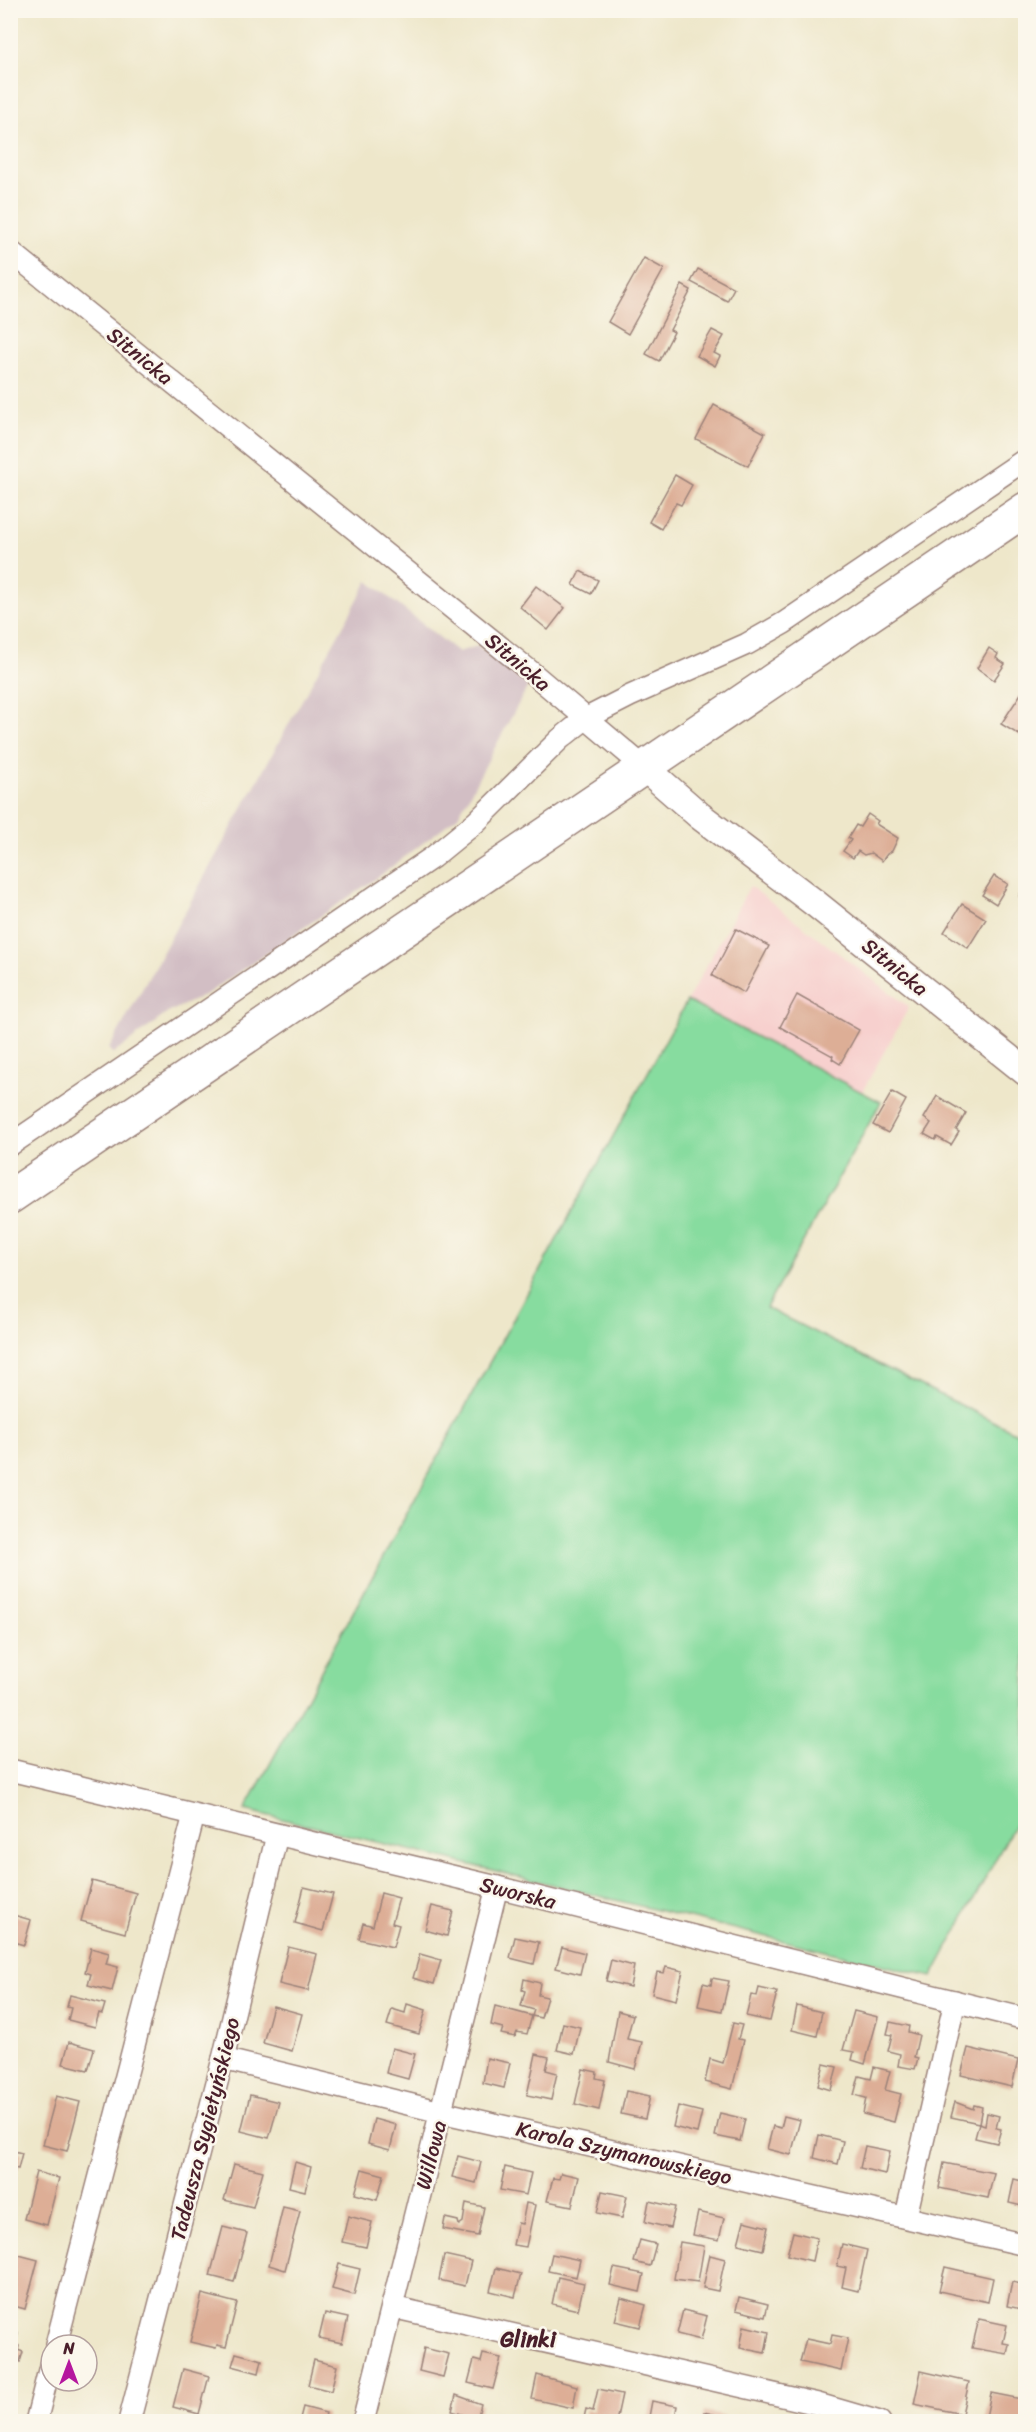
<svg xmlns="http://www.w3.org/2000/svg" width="1036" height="2432" font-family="Sriracha,sans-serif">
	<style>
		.built { fill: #f7d0ce }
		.industrial { fill: #d2bec4 }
		.green { fill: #87dc9f; stroke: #687e65; stroke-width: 1.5 }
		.building { fill: #ddae96 }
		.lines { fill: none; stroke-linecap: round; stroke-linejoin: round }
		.minor-casing { stroke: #9c837a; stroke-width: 24 }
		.tertiary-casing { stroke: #9c837a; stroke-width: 30 }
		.primary-casing { stroke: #9c837a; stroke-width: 36 }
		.minor { stroke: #fff; stroke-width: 21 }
		.tertiary { stroke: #fff; stroke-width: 27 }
		.primary { stroke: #fff; stroke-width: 33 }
		.labels { text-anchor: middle; stroke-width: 5; stroke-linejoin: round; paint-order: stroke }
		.street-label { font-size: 21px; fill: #4a1f2b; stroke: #fbf7ec }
		.neighbourhood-label { font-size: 22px; font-weight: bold; fill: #4a1f2b; stroke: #fbf7ec }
	</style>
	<rect width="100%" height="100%" fill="#fbf7ec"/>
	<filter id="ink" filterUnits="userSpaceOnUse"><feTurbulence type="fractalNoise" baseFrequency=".0167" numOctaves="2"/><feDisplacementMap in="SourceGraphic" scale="12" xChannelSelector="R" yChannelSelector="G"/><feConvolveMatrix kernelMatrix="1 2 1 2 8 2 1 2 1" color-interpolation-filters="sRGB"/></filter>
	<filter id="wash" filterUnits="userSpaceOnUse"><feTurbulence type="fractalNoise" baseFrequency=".008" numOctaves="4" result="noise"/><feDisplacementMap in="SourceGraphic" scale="24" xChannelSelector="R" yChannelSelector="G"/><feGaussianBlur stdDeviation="1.35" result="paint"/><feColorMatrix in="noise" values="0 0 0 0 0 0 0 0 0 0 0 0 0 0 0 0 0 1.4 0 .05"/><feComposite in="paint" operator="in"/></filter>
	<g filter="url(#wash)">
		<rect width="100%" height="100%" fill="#eee7ca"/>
		<path class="built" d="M750,886L909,1007L862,1092L687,1001Z"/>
		<path class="industrial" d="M368,581L458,652L478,646L528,686L458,816L381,875L205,995L169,1012L113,1054L109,1049Z"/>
		<path class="green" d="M687,1001L881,1102L766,1308L1025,1437V1805L932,1977L245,1810Z"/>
		<g id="blocks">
			<g class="building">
				<path d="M644,258L664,269L628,334L608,322Z"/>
				<path d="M698,269L734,288L727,301L691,282Z"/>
				<path d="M682,285L691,290L670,330L674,332L659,361L646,354Z"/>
				<path d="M712,330L724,336L714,353L720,356L715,366L697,356Z"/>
				<path d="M714,405L765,433L748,466L696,439Z"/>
				<path d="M675,475L692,485L681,505L676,503L661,529L649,522Z"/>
				<path d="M580,571L598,580L591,594L573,585Z"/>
				<path d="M536,586L565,608L548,630L520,607Z"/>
				<path d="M989,648L998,654L996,658L1005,664L994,680L977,668Z"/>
				<path d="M1026,686V739L1001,724Z"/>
				<path d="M868,814L878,821L876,824L898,838L892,851L887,854L882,861L871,853L864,855L858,851L853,858L843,851L851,840L848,838L856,825L860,827Z"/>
				<path d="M994,876L1008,884L996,904L982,895Z"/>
				<path d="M1026,884V899L1019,896Z"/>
				<path d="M962,904L986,919L968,948L944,932Z"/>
				<path d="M736,929L769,946L744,993L712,976Z"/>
				<path d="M797,995L859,1030L840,1064L832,1059L833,1056L780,1027Z"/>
				<path d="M892,1092L906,1100L888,1133L873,1125Z"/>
				<path d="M937,1096L966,1113L956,1130L959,1132L951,1145L937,1137L935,1140L924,1134L931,1123L924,1118Z"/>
				<path d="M92,1881L136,1893L125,1933L81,1921Z"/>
				<path d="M304,1887L333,1894L323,1931L295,1923Z"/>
				<path d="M381,1893L399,1898L392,1923L399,1925L393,1947L359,1939L363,1923L373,1926Z"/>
				<path d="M432,1906L453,1911L447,1936L425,1930Z"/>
				<path d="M10,1914L31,1920L24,1945L10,1941Z"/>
				<path d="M515,1937L539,1942L534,1964L510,1958Z"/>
				<path d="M288,1947L317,1954L308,1991L279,1984Z"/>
				<path d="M562,1947L585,1953L580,1974L556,1968Z"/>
				<path d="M91,1948L109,1953L106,1964L118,1967L112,1991L88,1985L91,1974L85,1972Z"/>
				<path d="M420,1954L441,1960L434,1984L413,1978Z"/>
				<path d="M611,1960L634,1966L630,1987L606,1981Z"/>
				<path d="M666,1967L683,1971L676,2000L652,1994L657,1972L664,1973Z"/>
				<path d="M712,1978L729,1981L722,2011L698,2006L703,1983L711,1985Z"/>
				<path d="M524,1979L540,1983L538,1995L547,1997L541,2018L532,2016L527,2034L517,2032L515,2037L501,2034L503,2028L491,2025L495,2006L532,2016L534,2010L521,2006L525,1991L522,1990Z"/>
				<path d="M759,1988L777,1992L770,2021L746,2016L751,1995L757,1996Z"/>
				<path d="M70,1995L105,2004L102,2014L99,2013L95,2027L68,2020L71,2008L67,2007Z"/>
				<path d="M407,2004L426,2010L419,2034L387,2025L392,2009L405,2013Z"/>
				<path d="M273,2006L302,2014L292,2051L263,2043Z"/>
				<path d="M797,2006L822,2012L817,2036L792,2030Z"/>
				<path d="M618,2011L633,2015L627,2039L642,2042L635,2069L609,2062Z"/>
				<path d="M854,2011L878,2017L865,2064L852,2060L854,2052L843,2050Z"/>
				<path d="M890,2022L909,2026L908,2032L919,2035L914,2057L918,2058L915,2069L898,2066L900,2054L888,2051L892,2035L887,2034Z"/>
				<path d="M563,2023L580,2027L574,2054L557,2050Z"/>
				<path d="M733,2023L742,2025L738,2039L744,2040L732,2089L705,2082L710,2059L723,2063Z"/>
				<path d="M69,2042L94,2049L88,2070L63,2064Z"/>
				<path d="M392,2048L415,2054L408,2079L386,2073Z"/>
				<path d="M968,2048L1018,2060L1012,2087L961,2075Z"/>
				<path d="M536,2054L549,2057L546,2070L557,2073L551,2100L527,2095Z"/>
				<path d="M487,2058L510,2063L504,2088L483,2083Z"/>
				<path d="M824,2064L837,2067L831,2090L818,2086Z"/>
				<path d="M874,2067L890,2071L885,2090L901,2094L894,2122L863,2114L866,2098L854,2095L859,2076L871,2079Z"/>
				<path d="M583,2069L597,2072L596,2078L605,2080L599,2110L575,2104Z"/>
				<path d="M626,2091L650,2096L645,2119L621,2114Z"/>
				<path d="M250,2095L279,2102L269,2138L241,2131Z"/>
				<path d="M56,2096L80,2102L67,2151L43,2145Z"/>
				<path d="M955,2102L973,2109L974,2105L982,2107L979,2123L951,2117Z"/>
				<path d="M678,2106L702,2112L697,2133L673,2127Z"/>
				<path d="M720,2113L745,2119L740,2141L715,2136Z"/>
				<path d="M987,2113L999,2116L996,2128L1001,2129L997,2143L975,2138L979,2123L985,2125Z"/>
				<path d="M784,2116L800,2120L791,2155L767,2149L773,2126L781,2128Z"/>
				<path d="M374,2119L396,2125L390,2150L368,2144Z"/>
				<path d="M819,2135L843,2141L838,2164L814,2158Z"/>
				<path d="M865,2146L890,2151L885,2174L860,2168Z"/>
				<path d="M10,2150L22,2153L18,2169L10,2167Z"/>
				<path d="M458,2156L481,2162L476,2183L452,2177Z"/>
				<path d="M295,2162L311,2167L305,2191L289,2187Z"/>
				<path d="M944,2163L994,2173L988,2198L939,2188Z"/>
				<path d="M234,2164L263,2171L253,2207L224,2200Z"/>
				<path d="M505,2167L531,2173L526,2195L500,2190Z"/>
				<path d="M362,2169L384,2175L377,2200L355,2194Z"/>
				<path d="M36,2172L59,2178L47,2225L24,2219Z"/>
				<path d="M561,2173L579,2177L572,2206L547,2201L553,2178L559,2179Z"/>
				<path d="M1014,2179L1026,2182V2207L1009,2203Z"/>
				<path d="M602,2191L627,2196L622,2218L597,2213Z"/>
				<path d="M649,2201L675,2207L670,2228L645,2222Z"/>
				<path d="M466,2203L484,2207L478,2236L443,2229L445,2218L458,2221L459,2225L463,2222Z"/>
				<path d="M526,2203L535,2205L526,2247L513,2245L518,2223L522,2224Z"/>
				<path d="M283,2207L300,2211L285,2270L269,2265Z"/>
				<path d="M698,2212L724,2218L719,2240L693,2235Z"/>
				<path d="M348,2216L372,2222L366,2247L342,2242Z"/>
				<path d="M744,2221L768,2227L763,2250L738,2244Z"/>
				<path d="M223,2227L247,2233L234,2282L210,2276Z"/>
				<path d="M793,2232L817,2238L812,2261L787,2255Z"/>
				<path d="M640,2240L656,2244L650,2266L634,2262Z"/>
				<path d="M680,2242L704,2246L698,2282L674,2279Z"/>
				<path d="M842,2244L867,2250L858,2291L842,2287L846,2268L837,2266Z"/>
				<path d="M15,2254L38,2260L25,2309L10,2305V2271Z"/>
				<path d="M552,2254L580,2260L576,2277L548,2271Z"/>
				<path d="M444,2255L471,2261L465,2286L439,2280Z"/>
				<path d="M710,2255L725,2259L718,2291L703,2288Z"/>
				<path d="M339,2264L360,2269L354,2295L332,2289Z"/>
				<path d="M945,2267L993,2278L988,2302L939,2291Z"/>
				<path d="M496,2268L521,2274L515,2297L490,2291Z"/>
				<path d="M614,2268L644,2274L640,2292L610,2285Z"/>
				<path d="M558,2277L584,2283L578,2310L552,2304Z"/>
				<path d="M1012,2282L1026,2285V2310L1007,2306Z"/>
				<path d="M202,2294L237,2303L226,2347L217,2345L216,2348L190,2342Z"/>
				<path d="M739,2297L768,2304L765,2317L736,2310Z"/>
				<path d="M621,2298L646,2305L640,2327L615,2321Z"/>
				<path d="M683,2310L707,2316L701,2340L677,2334Z"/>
				<path d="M325,2313L348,2318L342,2343L319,2338Z"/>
				<path d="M979,2319L1007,2325L1003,2343L1009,2344L1007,2354L972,2348Z"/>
				<path d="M744,2326L769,2332L765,2353L740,2348Z"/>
				<path d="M10,2331L18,2333L16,2343L19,2346L18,2350L23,2352L20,2362L13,2360L11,2368Z"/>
				<path d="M832,2335L848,2338L841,2371L800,2362L806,2339L830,2344Z"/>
				<path d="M424,2348L449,2354L443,2377L419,2371Z"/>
				<path d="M236,2353L262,2360L259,2373L232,2366Z"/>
				<path d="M483,2354L501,2358L493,2389L468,2383L474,2360L481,2362Z"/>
				<path d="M314,2360L337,2366L331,2391L308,2385Z"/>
				<path d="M183,2369L209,2376L199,2414L173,2407Z"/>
				<path d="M921,2371L969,2382L962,2414L914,2404Z"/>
				<path d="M537,2375L577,2386L573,2408L532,2399Z"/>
				<path d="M598,2389L622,2394L616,2422H583L586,2409L593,2411Z"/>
				<path d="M991,2393L1026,2400V2422H985Z"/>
				<path d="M456,2395L481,2404L477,2419L452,2411Z"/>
				<path d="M652,2401L677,2406L674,2422H648Z"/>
				<path d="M303,2407L326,2413L324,2422H299Z"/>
				<path d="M704,2412L730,2418L729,2422H702Z"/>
			</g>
		</g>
	</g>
	<g filter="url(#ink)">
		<use href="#blocks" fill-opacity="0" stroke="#9c837a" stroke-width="1.5"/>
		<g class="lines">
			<g class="minor-casing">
				<g id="minor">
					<path d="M10,251L530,671L645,768"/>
					<path d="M10,1145L433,857L476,822L560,739L585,719L630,696L747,644L784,623L1026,459"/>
					<path d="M10,1770L497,1887L1026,2019"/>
					<path d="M223,2059L441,2112L1026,2245"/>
					<path d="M906,2216L955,2001"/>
					<path d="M392,2307L818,2404L880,2422"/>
					<path d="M56,2345L194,1815"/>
					<path d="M36,2422L51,2362"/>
					<path d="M129,2422L223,2059L277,1835"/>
					<path d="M363,2422L497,1887"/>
				</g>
			</g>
			<g class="tertiary-casing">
				<path id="tertiary" d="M645,768L700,816L816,904L1026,1072"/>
			</g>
			<g class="primary-casing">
				<path id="primary" d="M10,1197L1026,509"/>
			</g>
			<use href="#minor" class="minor"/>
			<use href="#tertiary" class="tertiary"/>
			<use href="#primary" class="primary"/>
		</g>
	</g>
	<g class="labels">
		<g class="street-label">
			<text transform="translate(140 356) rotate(39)" y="7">Sitnicka</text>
			<text transform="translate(518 662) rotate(40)" y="7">Sitnicka</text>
			<text transform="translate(895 967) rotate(39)" y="7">Sitnicka</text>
			<text transform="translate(518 1893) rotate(14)" y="7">Sworska</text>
			<text transform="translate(205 2129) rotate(-76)" y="7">Tadeusza Sygietyńskiego</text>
			<text transform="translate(624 2153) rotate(13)" y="7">Karola Szymanowskiego</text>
			<text transform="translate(431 2155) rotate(-76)" y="7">Willowa</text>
		</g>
		<g class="neighbourhood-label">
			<text x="528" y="2347">Glinki</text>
		</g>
	</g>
	<rect width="1036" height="2432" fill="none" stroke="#fbf7ec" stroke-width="36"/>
	<g transform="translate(69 2363)"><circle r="28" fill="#fbf7ec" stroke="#b4a19f" stroke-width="1.5"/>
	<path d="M0-4.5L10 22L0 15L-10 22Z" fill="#b5179e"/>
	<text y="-9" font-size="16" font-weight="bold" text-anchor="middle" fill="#4a1f2b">N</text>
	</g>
</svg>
